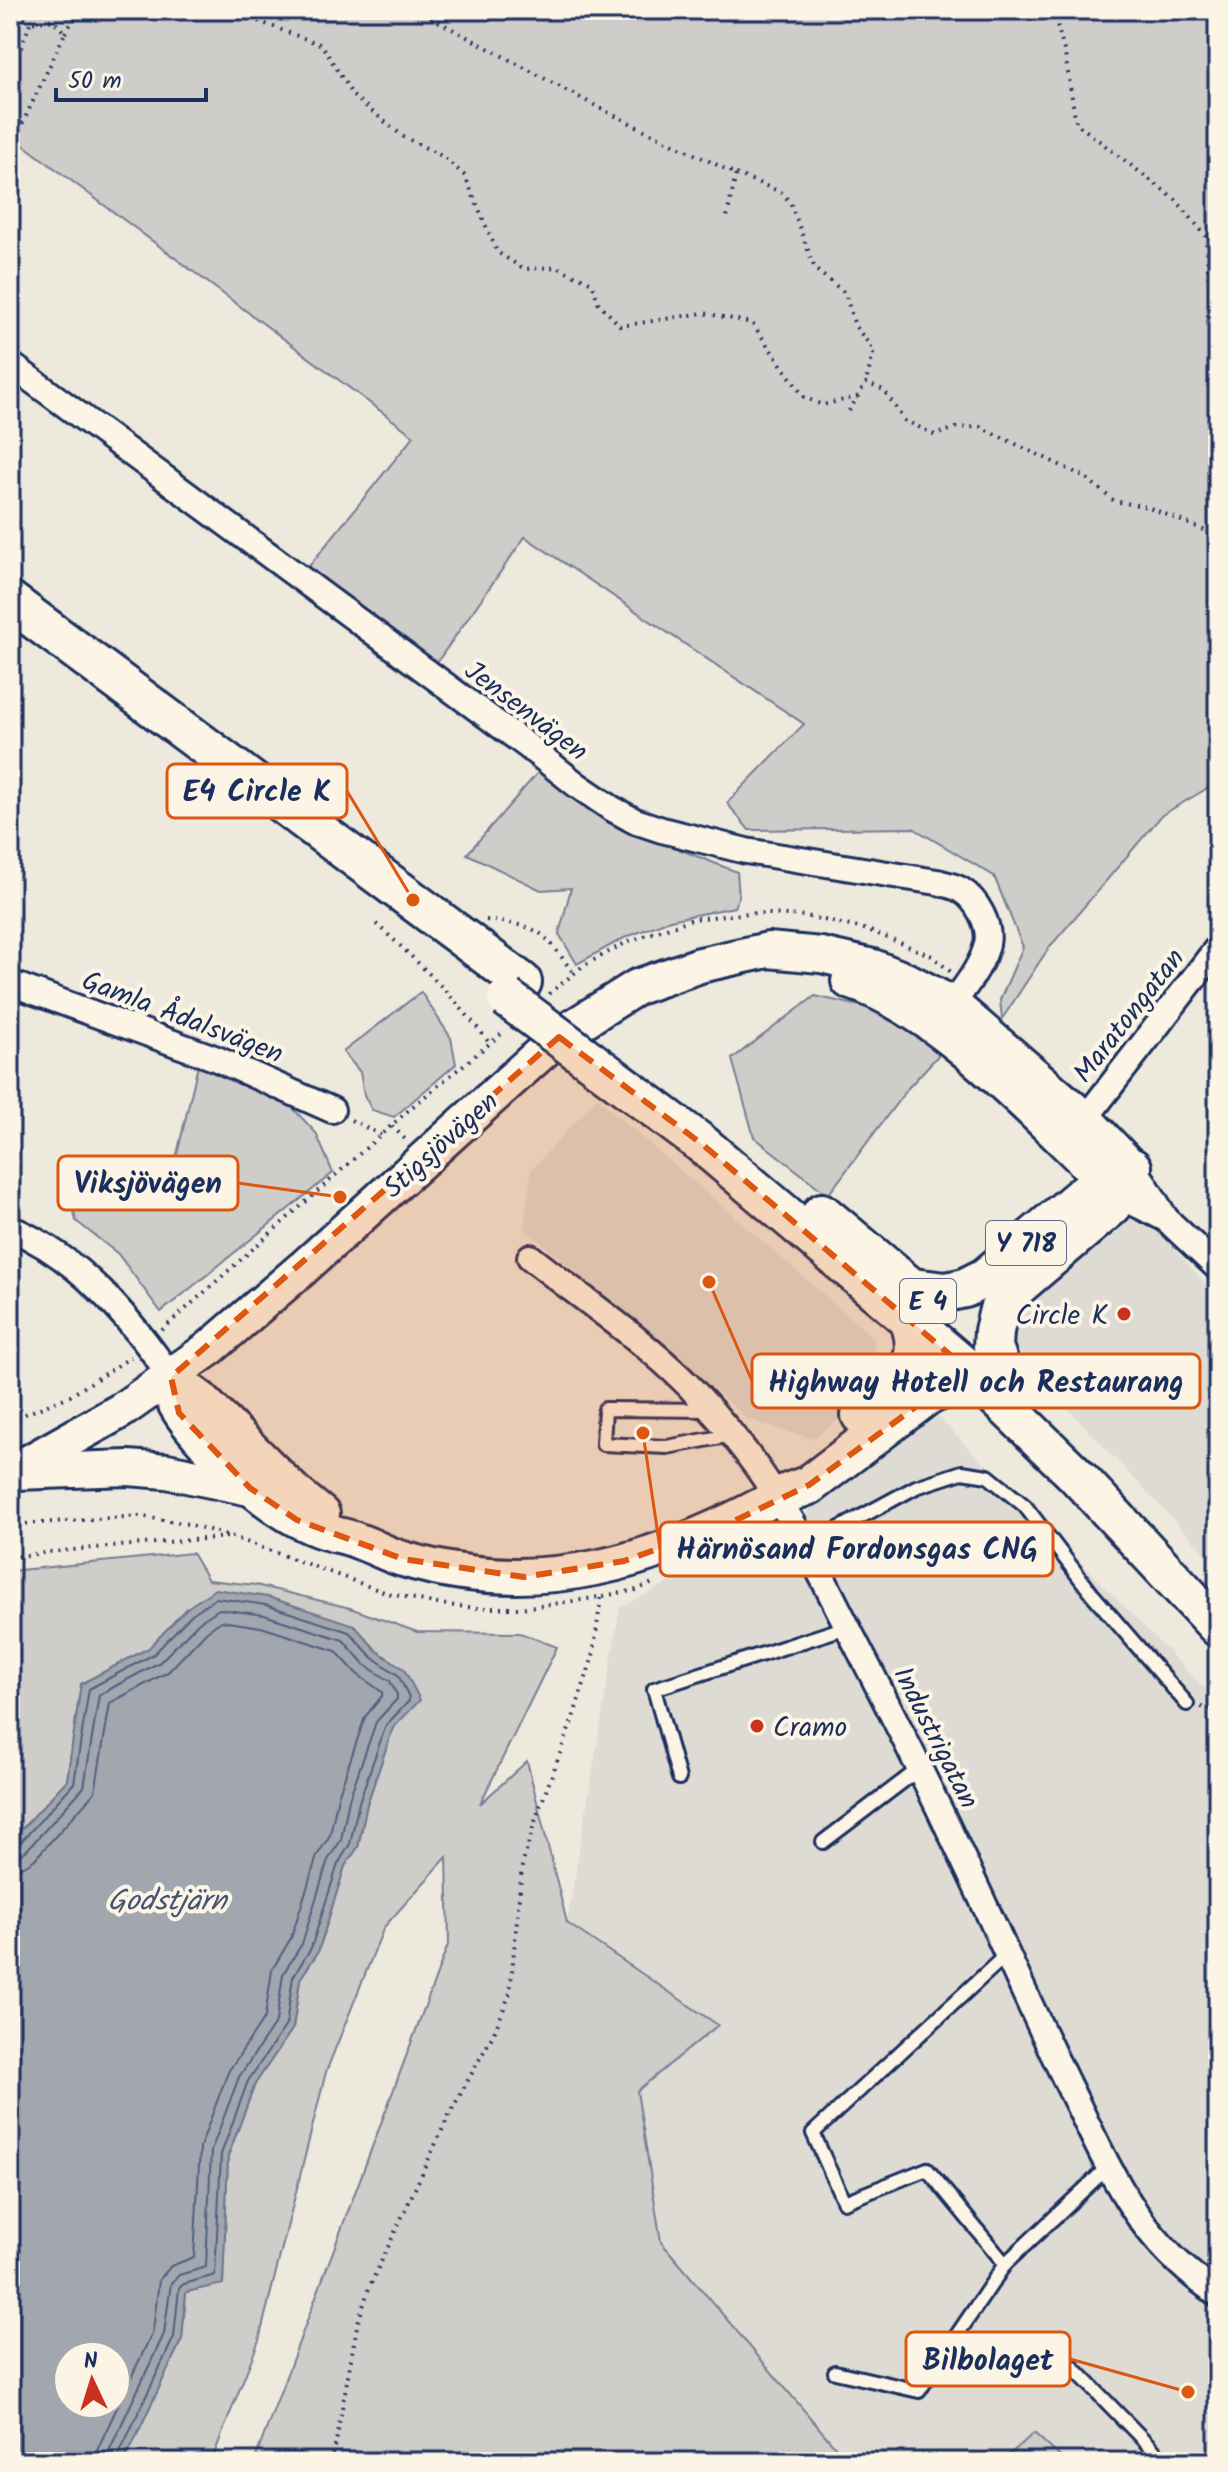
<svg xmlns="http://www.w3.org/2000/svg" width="1228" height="2472" font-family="Kalam,sans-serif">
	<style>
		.built { fill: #dedbd4 }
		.green { fill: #cfcdca; stroke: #757e94; stroke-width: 2 }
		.water { fill: #a2a7af; stroke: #6c778f; stroke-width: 2; fill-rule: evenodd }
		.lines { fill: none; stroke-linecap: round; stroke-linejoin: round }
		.shore { stroke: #515f7e; stroke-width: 2 }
		.service-casing { stroke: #1b2f5e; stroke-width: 18 }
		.minor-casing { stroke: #1b2f5e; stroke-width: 30 }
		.secondary-casing { stroke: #1b2f5e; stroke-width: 40 }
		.trunk-casing { stroke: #1b2f5e; stroke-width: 44 }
		.path { stroke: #1b2f5e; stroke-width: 4; stroke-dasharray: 2 6; stroke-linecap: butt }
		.service { stroke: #fcf5e5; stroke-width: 12 }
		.minor { stroke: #fcf5e5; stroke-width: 24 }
		.secondary { stroke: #fcf5e5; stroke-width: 34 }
		.trunk { stroke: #fcf5e5; stroke-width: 38 }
		.trunk-bridge-casing { stroke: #1b2f5e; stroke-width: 44; stroke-linecap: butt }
		.trunk-bridge { stroke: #fcf5e5; stroke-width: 38 }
		.marked { fill: #de5710; fill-opacity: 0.2; stroke: #de5710; stroke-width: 6; stroke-dasharray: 16 10; stroke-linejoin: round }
		.poi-dot { fill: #c8321e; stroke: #fcf5e5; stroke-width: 3 }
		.labels { text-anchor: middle; stroke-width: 8; stroke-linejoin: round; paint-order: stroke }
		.shield { fill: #fcf5e5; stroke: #5e6a86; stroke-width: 2 }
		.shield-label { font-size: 26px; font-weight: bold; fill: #1b2f5e }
		.street-label { font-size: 28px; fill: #1b2f5e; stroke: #fcf5e5 }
		.poi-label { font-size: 28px; fill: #1b2f5e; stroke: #fcf5e5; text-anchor: end }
		.water-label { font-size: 30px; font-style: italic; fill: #445376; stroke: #fcf5e5 }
		.leader { fill: none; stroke: #de5710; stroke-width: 3 }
		.callout-dot { fill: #de5710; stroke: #fcf5e5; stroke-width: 3 }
		.callout { fill: #fcf5e5; stroke: #de5710; stroke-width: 3 }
		.callout-label { font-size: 30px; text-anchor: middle; font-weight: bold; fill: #1b2f5e }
	</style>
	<rect width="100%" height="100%" fill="#eee9dd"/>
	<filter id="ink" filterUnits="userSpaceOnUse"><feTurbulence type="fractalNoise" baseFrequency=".0125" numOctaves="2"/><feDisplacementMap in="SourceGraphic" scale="16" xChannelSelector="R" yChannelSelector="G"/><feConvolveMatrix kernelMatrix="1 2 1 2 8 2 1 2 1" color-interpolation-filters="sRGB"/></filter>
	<g filter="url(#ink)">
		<g class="built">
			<path d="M597,1098L874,1338L872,1393L813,1439L747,1419L678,1357L524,1229L531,1170Z"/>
			<path d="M1123,1217L1153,1225L1218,1298V1567L1015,1353L1014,1308Z"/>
			<path d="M938,1417L1218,1702V2462H1066L1034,2433L1001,2462H848L661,2242L637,2091L717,2026L567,1923L620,1607L807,1514L816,1490Z"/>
		</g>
		<g class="green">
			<path d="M10,10H1218V782L1162,815L1048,949L1002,1019L1000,1000L1023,947L994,876L913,828L749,830L727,803L804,724L525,537L435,665L305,571L414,436L10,135Z"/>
			<path d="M539,771L623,827L737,872L739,896L734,907L670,920L624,938L577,964L559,934L571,888L541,890L467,854Z"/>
			<path d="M421,992L451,1038L456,1064L394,1117L372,1110L364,1095L360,1072L343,1052Z"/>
			<path d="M815,996L869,1008L944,1049L908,1088L828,1195L754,1137L732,1059Z"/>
			<path d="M199,1061L291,1106L316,1133L333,1173L161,1312L118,1254L76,1221L67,1183L172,1176Z"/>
			<path d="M192,1553L208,1580L256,1585L350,1608L417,1632L520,1633L557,1647L480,1804L527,1761L567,1923L718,2025L637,2091L661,2242L848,2462H254L449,1942L447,1857L384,1927L326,2072L259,2340L211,2462H124L182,2339L186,2292L223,2283L228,2156L255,2084L293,2028L300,1979L318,1952L345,1866L358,1847L367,1804L393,1728L404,1669L377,1651L354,1625L187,1608L149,1648L81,1684L67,1780L10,1842V1571Z"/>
			<path d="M1034,2433L1066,2462H1001Z"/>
		</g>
		<path class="water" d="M215,1589L268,1597L354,1625L377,1651L404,1669L420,1700L393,1728L367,1804L358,1847L345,1866L318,1952L300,1979L293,2028L255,2084L228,2156L223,2284L186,2292L182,2339L124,2462H10V1842L67,1780L81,1684L149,1648L187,1608ZM68,2356H116V2404H68Z"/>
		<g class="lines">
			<g class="shore">
				<path d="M10,1846L19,1844L74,1783L89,1689L154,1654L192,1614L216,1598L266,1605L349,1632L372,1657L398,1675L409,1697V1701L386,1725L359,1802L350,1844L338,1864L311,1948L293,1977L286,2025L248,2081L221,2154L215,2275L184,2284L179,2288L174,2337L118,2456L117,2462"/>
				<path d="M10,1857L19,1855L26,1851L84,1787L99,1695L160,1662L199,1622L219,1609L264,1615L343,1640L365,1665L390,1681L397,1695V1699L376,1722L349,1799L341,1840L328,1860L302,1944L283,1974L276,2022L239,2077L211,2151L206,2267L179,2275L171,2283L164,2334L109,2451L107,2462"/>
				<path d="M10,1869L24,1866L34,1860L95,1792L110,1703L168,1672L207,1631L221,1621L261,1627L336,1651L357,1674L382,1692V1696L365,1717L338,1796L330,1835L317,1856L291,1938L272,1970L265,2017L228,2072L200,2147L194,2257L171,2266L159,2280L153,2331L98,2448L95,2462"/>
			</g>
			<g class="service-casing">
				<g id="service">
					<path d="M709,1410L605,1409L603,1444L667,1447L732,1435"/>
					<path d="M805,1547L916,1487L962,1472L988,1476L1025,1506L1093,1595L1187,1704"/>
					<path d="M679,1778L654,1689L847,1627"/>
					<path d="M823,1842L919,1769"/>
					<path d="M1007,1954L813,2133L844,2202L927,2169L1005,2264L1108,2167"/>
					<path d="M1057,2351L1165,2462"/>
					<path d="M835,2372L919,2391L1005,2264"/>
				</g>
			</g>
			<g class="minor-casing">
				<g id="minor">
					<path d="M10,364L529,747L577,785L611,808L635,821L662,830L746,851L937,882C945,884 955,886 961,890C977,900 991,925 987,944C983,964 964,989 952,1004"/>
					<path d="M10,983L217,1059L332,1110"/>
					<path d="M1085,1119L1218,947"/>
					<path d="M1132,1168L1143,1181L1166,1219"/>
					<path d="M1110,1186L1120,1196L1166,1219L1218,1268"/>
					<path d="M10,1228C79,1257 130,1318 171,1377"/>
					<path d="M530,1257C583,1299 641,1338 688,1385C721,1419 750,1455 775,1494C804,1538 827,1587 851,1634C900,1728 947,1823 991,1919C1019,1981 1047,2043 1077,2103C1115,2182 1143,2244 1218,2294"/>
				</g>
			</g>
			<g class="secondary-casing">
				<g id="secondary">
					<path d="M849,981C939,1009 1035,1115 1104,1180"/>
					<path d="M171,1377C171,1383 171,1390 172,1395C176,1415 217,1456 232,1471C258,1495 289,1520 323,1531C335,1535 347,1536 358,1541C373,1546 388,1555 403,1559C540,1600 657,1562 777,1497"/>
					<path d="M171,1377L201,1399L295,1492L322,1514"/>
					<path d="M16,1472L128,1468L167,1471L250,1488"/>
					<path d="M10,1473L122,1410L210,1348L303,1268L562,1034L637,987L700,965L768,950L821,955L873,967L910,982L952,1004L1085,1119L1132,1168"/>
				</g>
			</g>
			<g class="trunk-casing">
				<g id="trunk">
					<path d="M10,601L522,982"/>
					<path d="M591,1061L702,1144L966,1368L1076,1475L1218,1627"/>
					<path d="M822,1213L934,1307"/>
					<path d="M913,1288L946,1292L965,1288L986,1277L1090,1189L1104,1180L1132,1168"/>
					<path d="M1001,1370L993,1347L994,1331L999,1310L1012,1291L1112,1206L1120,1196L1132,1168"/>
					<path d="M861,1415C894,1388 929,1368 909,1320"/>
					<path d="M777,1497L809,1485L925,1397C948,1385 964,1383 989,1388"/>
				</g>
			</g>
			<g class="path">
				<path d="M228,10L322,45L353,96L404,137L444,157L465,176L497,252L524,269L557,267L592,283L598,302L620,326L704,313L752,323L804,397L822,405L857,397"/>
				<path d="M417,10L605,111L736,174L727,217"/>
				<path d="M1053,10L1065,54L1076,123L1176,200L1206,236L1210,296L1218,301"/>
				<path d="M65,33L80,10"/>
				<path d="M10,59L22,47L30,23L15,10"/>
				<path d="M19,131L65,33L53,20L30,23"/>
				<path d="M736,174L781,192L790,202L815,269L845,293L855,326L874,350L866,382"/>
				<path d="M849,411L866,383L884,390L904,420L935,435L956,428L980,427L1085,477L1114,501L1148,507L1218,536"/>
				<path d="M486,920C543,927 541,929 574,974"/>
				<path d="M376,924C417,960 457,1000 490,1044"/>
				<path d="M549,994L583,966L627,942L692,919L750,913L806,916L868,930L932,956L951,972"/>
				<path d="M351,1120L381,1135"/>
				<path d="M392,1126L407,1141"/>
				<path d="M162,1330L412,1107L505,1031"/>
				<path d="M10,1420L70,1396L131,1357"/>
				<path d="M10,1525L139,1516L188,1524L230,1536L387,1593L438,1604L477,1608H520L582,1600L636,1590L655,1582"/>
				<path d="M10,1558L48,1552L227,1537"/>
				<path d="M1201,1707L1218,1710"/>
				<path d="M329,2462L335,2447L357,2326L369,2288L450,2113L494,2033L510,1993L522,1866L536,1818L572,1721L593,1656L601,1597"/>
			</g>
			<use href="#service" class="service"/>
			<use href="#minor" class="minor"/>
			<use href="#secondary" class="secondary"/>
			<use href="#trunk" class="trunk"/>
			<g class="trunk-bridge-casing">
				<path id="trunk-bridge" d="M507,998L591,1061"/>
			</g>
			<use href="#trunk-bridge" class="trunk-bridge"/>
		</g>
	</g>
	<path class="marked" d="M559,1037L702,1144L989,1388L940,1389L809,1485L730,1523L624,1561L524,1577L403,1559L297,1520L250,1488L179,1413L171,1377Z"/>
	<g class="poi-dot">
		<circle cx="1124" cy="1314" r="8"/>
		<circle cx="757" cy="1726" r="8"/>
	</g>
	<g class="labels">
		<g class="shield">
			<rect x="986" y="1221" width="80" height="44" rx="6"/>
			<rect x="900" y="1279" width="56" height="44" rx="6"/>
		</g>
		<g class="shield-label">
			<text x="1026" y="1252">Y 718</text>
			<text x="928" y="1310">E 4</text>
		</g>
		<g class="street-label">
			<text transform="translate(527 710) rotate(37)" y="10">Jensenvägen</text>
			<text transform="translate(1128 1015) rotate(-52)" y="10">Maratongatan</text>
			<text transform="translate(183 1016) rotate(21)" y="10">Gamla Ådalsvägen</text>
			<text transform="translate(440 1144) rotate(-42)" y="10">Stigsjövägen</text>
			<text transform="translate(937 1737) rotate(63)" y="10">Industrigatan</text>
		</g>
		<g class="poi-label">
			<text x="1108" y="1324">Circle K</text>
			<text x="773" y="1736" text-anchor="start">Cramo</text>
		</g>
		<g class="water-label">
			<text x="167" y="1910">Godstjärn</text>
		</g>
	</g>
	<path class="leader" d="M413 900L347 791M340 1197L238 1183M709 1282L752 1381M643 1433L660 1549M1188 2392L1070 2359"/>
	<g class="callout-dot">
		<circle cx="413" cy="900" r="8"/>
		<circle cx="340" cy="1197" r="8"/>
		<circle cx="709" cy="1282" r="8"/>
		<circle cx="643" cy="1433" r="8"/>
		<circle cx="1188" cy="2392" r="8"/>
	</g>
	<g class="callout">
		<rect x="167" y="764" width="180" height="54" rx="8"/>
		<rect x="58" y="1156" width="180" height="54" rx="8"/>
		<rect x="752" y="1354" width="448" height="54" rx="8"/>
		<rect x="660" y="1522" width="393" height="54" rx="8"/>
		<rect x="906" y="2332" width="164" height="54" rx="8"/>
	</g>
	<g class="callout-label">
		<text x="257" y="801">E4 Circle K</text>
		<text x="148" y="1193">Viksjövägen</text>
		<text x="976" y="1392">Highway Hotell och Restaurang</text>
		<text x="857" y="1559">Härnösand Fordonsgas CNG</text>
		<text x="988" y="2370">Bilbolaget</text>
	</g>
	<rect width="1228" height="2472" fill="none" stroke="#fcf5e5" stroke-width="40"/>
	<rect x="20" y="20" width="1188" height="2432" fill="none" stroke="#1b2f5e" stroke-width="3" filter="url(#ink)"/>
	<g transform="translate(92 2380) rotate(356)"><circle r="38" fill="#fcf5e5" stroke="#a2a6af" stroke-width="2"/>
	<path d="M0-6L14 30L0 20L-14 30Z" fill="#c8321e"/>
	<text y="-12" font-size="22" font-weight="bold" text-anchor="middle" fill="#1b2f5e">N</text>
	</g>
	<path d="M56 88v12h150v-12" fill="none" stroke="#1b2f5e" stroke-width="4"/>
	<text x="68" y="88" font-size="24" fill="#1b2f5e" stroke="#fcf5e5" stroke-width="6" paint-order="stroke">50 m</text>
</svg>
